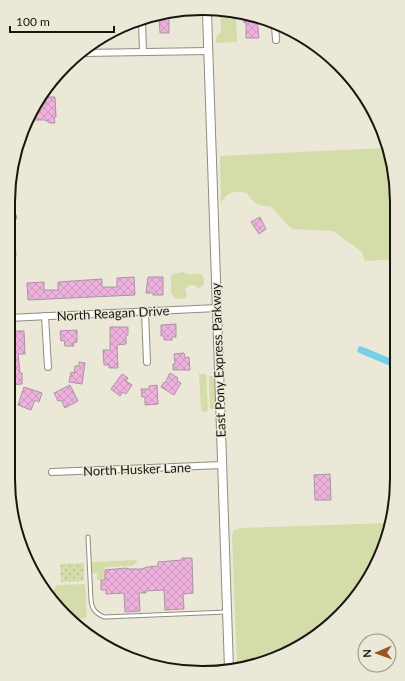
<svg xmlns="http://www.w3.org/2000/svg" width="405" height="681" font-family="Lato,sans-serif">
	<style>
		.green { fill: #d4dcaa }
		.park { fill: url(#park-dots) }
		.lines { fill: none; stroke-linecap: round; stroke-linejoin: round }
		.canal { stroke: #76d0e5; stroke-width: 7 }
		.building { fill: url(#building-cross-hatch); stroke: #a697a1 }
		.service-casing { stroke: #908d7e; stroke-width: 5 }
		.minor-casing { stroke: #908d7e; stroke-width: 8 }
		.tertiary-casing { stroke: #908d7e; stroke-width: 10 }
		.service { stroke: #fff; stroke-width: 3 }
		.minor { stroke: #fff; stroke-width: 6 }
		.tertiary { stroke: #fff; stroke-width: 8 }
		.labels { text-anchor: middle; stroke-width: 3; stroke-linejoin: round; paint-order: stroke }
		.street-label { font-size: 13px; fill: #171610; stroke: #ebe8d7 }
		.rim { fill: none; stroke: #171610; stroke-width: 2 }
	</style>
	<defs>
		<pattern id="park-dots" width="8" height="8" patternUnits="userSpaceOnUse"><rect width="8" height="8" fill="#d4dcaa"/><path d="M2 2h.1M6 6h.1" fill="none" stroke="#b5bc91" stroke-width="1.8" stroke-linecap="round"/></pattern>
		<pattern id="building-cross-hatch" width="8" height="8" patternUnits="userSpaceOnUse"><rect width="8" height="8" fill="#eeb0dc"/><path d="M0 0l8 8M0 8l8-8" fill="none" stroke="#cb97bc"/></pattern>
	</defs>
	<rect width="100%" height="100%" fill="#ebe8d7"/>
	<g class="green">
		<path d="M220,12H236L237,42L216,43V37L221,32Z"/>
		<path d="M384,148L397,190V259L365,261L362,252L333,231L292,229L270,206C257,207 254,203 247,193C234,191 227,191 221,204L220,156Z"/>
		<path d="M184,272L190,275C201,272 204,273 204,285L199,288C194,284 190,284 185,288L187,296L185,298L176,299L171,293V276L173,274Z"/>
		<path d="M199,374H206L208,411L203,412L201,409Z"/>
		<path d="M209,376H215V409H210Z"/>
		<path d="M390,523L387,541L364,587L321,633L265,663L237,667L232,535L234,530L240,528Z"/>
		<path d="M138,560L133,566L106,567L104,570L105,580H97V573H92V562Z"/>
		<path d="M85,584L87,618L71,619L48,597L46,592H53L57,585Z"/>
	</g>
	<path class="park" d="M84,563V581L61,582L60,564Z"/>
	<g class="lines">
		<path class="canal" d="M361,350L397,365"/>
	</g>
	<g class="building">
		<path d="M244,13L257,19L259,38H246V22L244,23Z"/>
		<path d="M169,17V33H160L159,18Z"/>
		<path d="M46,97H55L56,117H54L55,123H50L45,120H32L31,113L37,103H46Z"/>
		<path d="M260,217L266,229L259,234L251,222Z"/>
		<path d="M9,239H15L16,256H8Z"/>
		<path d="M134,277L135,295L28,300L27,283L44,282V290H58V282L102,279V287H117V278Z"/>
		<path d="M148,277H163V295H153V293H146Z"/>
		<path d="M176,324V337H172V340H164V336H161V325Z"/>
		<path d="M110,327H128V335H126V344L117,345L118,368H109V365H104L103,350H110Z"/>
		<path d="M77,330V342L73,343L74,346H65L64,340L61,341L60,331Z"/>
		<path d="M15,331H24L25,354H18L20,373H22V384L10,385L8,337H13L12,334H16Z"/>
		<path d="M184,353L185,358L189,357L190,370H173V364H175L174,354Z"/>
		<path d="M79,362L85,363L82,384L69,382L71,372L74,373L75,366H79Z"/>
		<path d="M170,373L178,378L177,381L181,383L174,395L161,387L164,382L165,383Z"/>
		<path d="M122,374L128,378L126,381L132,385L126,394L123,392L120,396L111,389Z"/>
		<path d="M70,385L78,401L65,408L61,400L58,401L54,393Z"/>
		<path d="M157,385L158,404L145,405V397H142L141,389H149V386Z"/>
		<path d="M24,387L42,393L39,402L35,400L31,410L18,405Z"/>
		<path d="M330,474L331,500H315L314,475Z"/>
		<path d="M182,558H192L193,593L183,594L184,609L165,610L164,590L145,591L146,593H139L140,611L125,612L124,593L106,594V590H101V580H105V570L127,568V569H142L147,567L158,566V562L182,560Z"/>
	</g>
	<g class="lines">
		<g class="service-casing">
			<path id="service" d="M88,537L91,600C92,609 95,613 104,617L227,612"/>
		</g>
		<g class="minor-casing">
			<g id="minor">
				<path d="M142,21L143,52"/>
				<path d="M275,26L276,40"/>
				<path d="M82,53L209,51"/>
				<path d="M8,218L13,217"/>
				<path d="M145,312L147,362"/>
				<path d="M45,316L48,367"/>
				<path d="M8,318L217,308"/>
				<path d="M52,472L222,465"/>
			</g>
		</g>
		<g class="tertiary-casing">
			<path id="tertiary" d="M207,12L229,669"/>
		</g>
		<use href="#service" class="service"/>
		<use href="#minor" class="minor"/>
		<use href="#tertiary" class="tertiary"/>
	</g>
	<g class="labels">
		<g class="street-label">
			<text transform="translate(113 313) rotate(-3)" y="5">North Reagan Drive</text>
			<text transform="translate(218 360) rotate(-92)" y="5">East Pony Express Parkway</text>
			<text transform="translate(137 469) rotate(-2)" y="5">North Husker Lane</text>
		</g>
	</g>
	<path d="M0 0H405V681H0ZM202 15H203A187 187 0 0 1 390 202V479A187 187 0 0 1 203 666H202A187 187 0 0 1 15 479V202A187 187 0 0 1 202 15Z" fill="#ebe8d7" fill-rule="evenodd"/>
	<path class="rim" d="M202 15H203A187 187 0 0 1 390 202V479A187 187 0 0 1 203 666H202A187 187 0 0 1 15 479V202A187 187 0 0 1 202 15Z"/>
	<g transform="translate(377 653) rotate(268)"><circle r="19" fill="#ebe8d7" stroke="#969487"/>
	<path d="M0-3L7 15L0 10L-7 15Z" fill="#975424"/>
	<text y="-6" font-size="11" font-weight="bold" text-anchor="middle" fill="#171610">N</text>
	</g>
	<path d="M10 26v6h104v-6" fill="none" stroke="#171610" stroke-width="2"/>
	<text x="16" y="26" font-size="12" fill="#171610" stroke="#ebe8d7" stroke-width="3" paint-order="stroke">100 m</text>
</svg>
